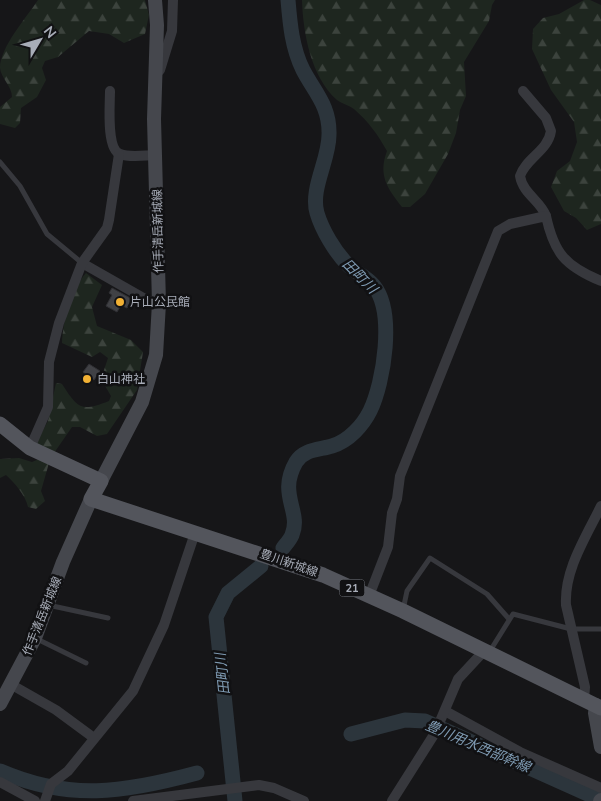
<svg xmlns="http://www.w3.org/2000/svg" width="601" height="801" font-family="'Nunito Sans','Noto Sans JP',sans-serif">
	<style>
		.forest { fill: url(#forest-firs) }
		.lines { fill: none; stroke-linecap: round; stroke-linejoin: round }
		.river { stroke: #2c353c; stroke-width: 15 }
		.building { fill: #404145; stroke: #303034 }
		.lane { stroke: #37383d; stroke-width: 5 }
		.street { stroke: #37383d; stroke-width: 10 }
		.secondary { stroke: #45474d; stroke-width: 14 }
		.primary { stroke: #53555c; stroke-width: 15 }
		.poi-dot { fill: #f2b134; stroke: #111113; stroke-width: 2 }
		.labels { text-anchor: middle; stroke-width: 5; stroke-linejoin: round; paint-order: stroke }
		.shield { fill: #111113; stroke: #7b7e86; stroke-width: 1 }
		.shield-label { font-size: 11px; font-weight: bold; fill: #a8adb8 }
		.street-label { font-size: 12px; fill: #a8adb8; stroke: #111113 }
		.poi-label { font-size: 12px; fill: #a8adb8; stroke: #111113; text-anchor: start }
		.water-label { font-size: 14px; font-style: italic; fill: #7f9bb3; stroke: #111113 }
	</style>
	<defs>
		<pattern id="forest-firs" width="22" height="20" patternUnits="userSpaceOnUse" patternTransform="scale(1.25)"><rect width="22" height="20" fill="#1e261f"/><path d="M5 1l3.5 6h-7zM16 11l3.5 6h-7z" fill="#3c433d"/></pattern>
	</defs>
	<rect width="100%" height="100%" fill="#161618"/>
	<g class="forest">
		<path d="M38,0H145L149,15L145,34L124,43L109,34L89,31L58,57L45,61L42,68L46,80L37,97L21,108L20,123L15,128L0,124V107L12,97C12,86 1,78 0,68C0,47 27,17 38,0Z"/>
		<path d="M302,0H495L492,5L489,21L464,62L466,96L460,110L456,133L448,154L425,194L410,207H402C387,188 378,175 387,151C378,135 369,122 354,109C349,105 342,104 337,100C311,77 303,33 302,0Z"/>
		<path d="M584,0H590L601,5V224L587,230L576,218L564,211L551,187L557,171L570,161L577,142L574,122L551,90L532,49L533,29L543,18L559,14Z"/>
		<path d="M86,273L102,285L92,307L97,326L131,340L143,352L137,390L107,434L97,436L80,427H72L54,453L35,445L48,421L56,383L62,384C78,409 81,412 109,401L111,396L101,379L108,358L100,352L92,357L62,343C63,320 71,290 86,273Z"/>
		<path d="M19,458L32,462L39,459L49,463L41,491L45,501L36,509L28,507C26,496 14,482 6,475L0,478V459Z"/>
	</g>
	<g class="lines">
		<g class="river">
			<path d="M283,548C286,544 290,540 292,535C302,511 277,495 296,462C304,449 319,450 332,446C349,441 363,425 370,411C384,382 395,312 374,286C367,277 356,273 348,265C335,252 322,230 317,213C310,189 329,160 329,135C330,106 315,93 303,70C292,48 290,24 288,0"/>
			<path d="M351,734L405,720L425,721L601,800"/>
			<path d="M0,771C69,801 123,793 197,773"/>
			<path d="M235,801L216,617L228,593L261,566"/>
		</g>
	</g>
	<g class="building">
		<path d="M112,288L132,299L127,308L121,305L117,312L106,306L112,295L109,293Z"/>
		<path d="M89,364L100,371L94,380L83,372Z"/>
	</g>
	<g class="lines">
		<g class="lane">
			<path d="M0,162L20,186L47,234L82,263"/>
			<path d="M48,605L108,618"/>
			<path d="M403,610L407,591L430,558L487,594L509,619"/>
			<path d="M35,638L86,663"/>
			<path d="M490,651L513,614L571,629H601"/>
		</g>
		<g class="street">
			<path d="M157,73L160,70L172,31L173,0"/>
			<path d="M110,91C110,104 106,149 120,154C130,158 146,155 156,155"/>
			<path d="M523,91L546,118L551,131C548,151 526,158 520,176C523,194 540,200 546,216"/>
			<path d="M82,263L147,300L159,303"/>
			<path d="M30,448L48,407L49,362L59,323L82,263L107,228L109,220L119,154"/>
			<path d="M369,596L388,547L392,513L397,499L400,476L498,231L510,224L546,216C554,253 565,266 601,281"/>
			<path d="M12,685L56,710L94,738"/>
			<path d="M584,700L585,687L566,605C564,570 586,537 601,506"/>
			<path d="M445,711L520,752L601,788"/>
			<path d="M0,782L35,801"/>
			<path d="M45,801L51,784L68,771L133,691L164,625L195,533"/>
			<path d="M133,801L259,785L274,788L304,801"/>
			<path d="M392,801L435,733L458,679L484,651"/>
		</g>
		<g class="secondary">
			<path d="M101,481L142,402L156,355L159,303L154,119L157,25L155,0"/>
			<path d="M0,704L35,638L63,562L91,499"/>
			<path d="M596,705L595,713L601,747"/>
			<path d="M600,801L601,800"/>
		</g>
		<path class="primary" d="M0,424L30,448L101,481L91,499L323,575L403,611L601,708"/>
	</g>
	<g class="poi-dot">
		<circle cx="120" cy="302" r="5"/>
		<circle cx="87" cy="379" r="5"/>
	</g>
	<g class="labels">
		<rect class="shield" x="339.5" y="579.5" width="25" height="17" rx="4"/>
		<g class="shield-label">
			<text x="352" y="592">21</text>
		</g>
		<g class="street-label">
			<text transform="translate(158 231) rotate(-91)" y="4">作手清岳新城線</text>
			<text transform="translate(289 563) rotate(19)" y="4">豊川新城線</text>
			<text transform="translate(42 616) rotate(-68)" y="4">作手清岳新城線</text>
		</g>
		<g class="poi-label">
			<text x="130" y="306">片山公民館</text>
			<text x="97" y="383">白山神社</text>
		</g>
		<g class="water-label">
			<text transform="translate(360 276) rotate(45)" y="5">田町川</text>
			<text transform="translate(222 674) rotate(-96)" y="5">田町川</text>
			<text transform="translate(478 746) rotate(23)" y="5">豊川用水西部幹線</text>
		</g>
	</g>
	<g transform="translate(40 40) rotate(52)" stroke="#111113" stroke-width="4" paint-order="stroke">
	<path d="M0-4L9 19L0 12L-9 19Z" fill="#a8adb8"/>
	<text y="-8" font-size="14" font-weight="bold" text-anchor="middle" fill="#a8adb8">N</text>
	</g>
</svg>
